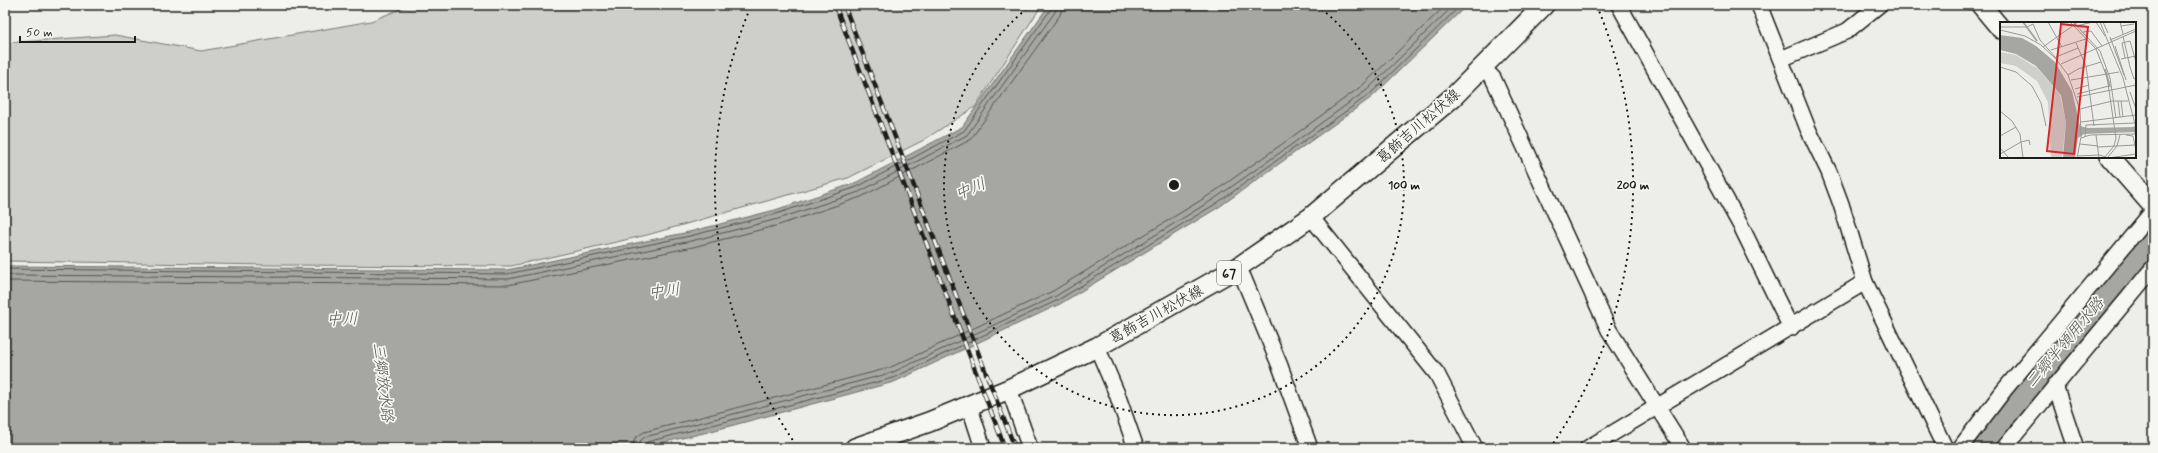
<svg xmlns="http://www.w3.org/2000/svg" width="2158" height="453" font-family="Mynerve,'Klee One',sans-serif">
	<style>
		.green { fill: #cececb; stroke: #757574 }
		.water { fill: #a6a6a3; stroke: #6f6f6d }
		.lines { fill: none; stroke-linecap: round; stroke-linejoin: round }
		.shore { stroke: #535352; stroke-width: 1 }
		.river { stroke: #a6a6a3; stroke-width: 28 }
		.minor-casing { stroke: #1c1c1c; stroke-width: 18 }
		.major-casing { stroke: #1c1c1c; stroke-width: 22 }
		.minor { stroke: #f6f6f2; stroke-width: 15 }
		.major { stroke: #f6f6f2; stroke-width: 19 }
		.rail-casing { stroke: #1c1c1c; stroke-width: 4.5 }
		.rail { stroke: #f6f6f2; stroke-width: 3; stroke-dasharray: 9; stroke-linecap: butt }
		.ring { fill: none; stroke: #1c1c1c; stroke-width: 2; stroke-dasharray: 2 4 }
		.labels { text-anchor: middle; stroke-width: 3.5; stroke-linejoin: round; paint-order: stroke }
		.shield { fill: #f6f6f2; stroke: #5d5d5c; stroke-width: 1 }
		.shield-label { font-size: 14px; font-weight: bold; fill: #1c1c1c }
		.street-label { font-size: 15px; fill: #1c1c1c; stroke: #f6f6f2 }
		.water-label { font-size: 16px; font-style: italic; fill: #535352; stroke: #f6f6f2 }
		.inset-river { fill: none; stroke: #a6a6a3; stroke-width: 2 }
		.inset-road { fill: none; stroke: #999997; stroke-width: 1 }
		.view { fill: #d62828; fill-opacity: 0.15; stroke: #d62828; stroke-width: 2 }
		.inset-edge { fill: none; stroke: #1c1c1c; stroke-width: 2 }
		.centre { fill: #1c1c1c; stroke: #f6f6f2; stroke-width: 2 }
		.ring-label { font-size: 12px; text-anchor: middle; font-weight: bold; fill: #1c1c1c; stroke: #f6f6f2; stroke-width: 3.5; stroke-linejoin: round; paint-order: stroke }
	</style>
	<rect width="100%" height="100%" fill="#edede9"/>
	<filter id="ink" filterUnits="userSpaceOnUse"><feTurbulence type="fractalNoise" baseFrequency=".025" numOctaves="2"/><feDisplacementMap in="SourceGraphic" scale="8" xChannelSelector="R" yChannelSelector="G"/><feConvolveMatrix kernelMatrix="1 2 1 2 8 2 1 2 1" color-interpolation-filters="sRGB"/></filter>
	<g filter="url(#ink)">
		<path class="green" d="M410,5H1042L975,107L922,141L848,178L647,235L511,266L272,265L5,261V43L115,35L201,51L371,21Z"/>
		<path class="water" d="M1049,5H1467L1372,97L1219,207L1060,304L894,382L704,433L639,448H5V266L507,270L689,232L775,210L855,183L962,127Z"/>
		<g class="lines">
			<g class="shore">
				<path d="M5,269L507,274L690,236L776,214L857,187L964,131L1051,9L1052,5"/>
				<path d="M5,275L508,279L691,241L778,219L859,192L967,135L1055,12L1057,5"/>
				<path d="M5,281L508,285L693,247L779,225L861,197L970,140L1060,15L1063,5"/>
				<path d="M632,448L635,438L644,432L889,368L1053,291L1211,194L1285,142L1363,85L1446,5"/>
				<path d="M638,448L640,441L645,437L891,373L1056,296L1214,199L1288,147L1367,90L1454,5"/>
				<path d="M643,448L647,442L893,378L1058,300L1217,203L1370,94L1461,5"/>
			</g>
			<path class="river" d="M1974,448L2153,235"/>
			<g class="minor-casing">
				<g id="minor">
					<path d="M1619,5L1742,228L1791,328"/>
					<path d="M1759,5L1808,129L1829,172L1841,204L1865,282L1945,448"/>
					<path d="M1781,59L1847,31L1879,5"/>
					<path d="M1483,68L1493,78L1609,330L1683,448"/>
					<path d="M1311,217L1437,374L1475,448"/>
					<path d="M1237,268L1243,277L1280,366L1310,448"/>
					<path d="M1097,347L1117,394L1136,448"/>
					<path d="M2055,385L2076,448"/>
					<path d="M1009,389L1030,448"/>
					<path d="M969,405L983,448"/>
					<path d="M1588,448L1865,282"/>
					<path d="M1960,448L2005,389L2153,211"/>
					<path d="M2004,448L2153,268"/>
				</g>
			</g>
			<g class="major-casing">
				<g id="major">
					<path d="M1981,5L2001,29"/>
					<path d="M2110,157L2153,206"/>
					<path d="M855,448L929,422L1009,389L1097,347L1237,268L1311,217L1453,97L1544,5"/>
				</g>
			</g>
			<use href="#minor" class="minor"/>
			<use href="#major" class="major"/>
			<g class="rail-casing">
				<g id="rail">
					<path d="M835,5L1005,448"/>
					<path d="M844,5L1015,448"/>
				</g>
			</g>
			<use href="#rail" class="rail"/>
		</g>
	</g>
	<g class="ring">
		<path d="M1317 5A230 230 0 1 1 1031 5"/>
		<path d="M796 445A459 459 0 0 1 751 6M1597 6A459 459 0 0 1 1552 445"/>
	</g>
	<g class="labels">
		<rect class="shield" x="1217" y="261" width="24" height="24" rx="3"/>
		<g class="shield-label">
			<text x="1229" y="278">67</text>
		</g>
		<g class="street-label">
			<text transform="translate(1418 126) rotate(-41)" y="5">葛飾吉川松伏線</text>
			<text transform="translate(1156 314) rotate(-29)" y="5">葛飾吉川松伏線</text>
		</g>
		<g class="water-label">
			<text transform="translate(970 188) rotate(-23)" y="6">中川</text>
			<text transform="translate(664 290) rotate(-7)" y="6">中川</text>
			<text transform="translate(342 318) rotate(-2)" y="6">中川</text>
			<text transform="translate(2064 342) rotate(-50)" y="6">二郷半領用水路</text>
			<text transform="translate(384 382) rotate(83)" y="6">三郷放水路</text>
		</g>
	</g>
	<g transform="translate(2000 22)">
		<rect width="136" height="136" fill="#edede9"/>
		<path d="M0,30L16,33L37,46L60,72L66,101L62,136H51L48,80L37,59L16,44L0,41Z" fill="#cececb"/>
		<path d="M0,13L22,16L36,24L55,40L72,69L80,104L88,106L136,105V110L84,112L78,116L75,136H63L66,101L61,73L36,44L16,32L0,28Z" fill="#a6a6a3"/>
		<path class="inset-river" d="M23,0L37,19M105,47L110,65"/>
		<path class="inset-road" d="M48,0L62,25M70,0L96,27L107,55L116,116L114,124L104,136M73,0L100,29L110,56L116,96M96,0L105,14M100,0L123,56L136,106M103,0L108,11M120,0L123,12M76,4L93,0M121,4L134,2M0,5H27L33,2L40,18L56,36M0,8L25,14L41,23L56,37L68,53L80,88L81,115L77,136M83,10L91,9L102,24M123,14L130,45L134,57L136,56M110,15L124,53M110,18L136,7M76,21L86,44L94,104M115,24L126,58M43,25L78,0M51,28L86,17M56,35L78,26M125,36L122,21L130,19L136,40M121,37L136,34M61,42L136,9M0,45L16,50L32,64L41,81L46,104M68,53L78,47L101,40M71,58L119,50M75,67L89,63M130,70L136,87M77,72L109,64M77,75L136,63M118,79L120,95M121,79L123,95M80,87L112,79H128M0,89L12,99L20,112L23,136M81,100L136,93M134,104L136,117M96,113L99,136M126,113L133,114L136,128M0,114L16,105M85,115L86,103L135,101M81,116L90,113L135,112M80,122L98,124M98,125L135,123M0,126L9,136M0,132L21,120L29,118L30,123M77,134L100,133L108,136L136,132M108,135L117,124L120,113"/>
		<path class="view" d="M61,2L88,5L74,132L47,129Z"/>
		<rect width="136" height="136" class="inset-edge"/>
	</g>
	<circle cx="1174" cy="185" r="6" class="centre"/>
	<g class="ring-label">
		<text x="1404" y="189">100 m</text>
		<text x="1633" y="189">200 m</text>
	</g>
	<rect width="2158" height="453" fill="none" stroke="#f6f6f2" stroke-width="20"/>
	<rect x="10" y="10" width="2138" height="433" fill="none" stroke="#1c1c1c" stroke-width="1.5" filter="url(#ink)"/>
	<path d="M20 36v6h115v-6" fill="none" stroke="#1c1c1c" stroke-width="2"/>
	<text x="26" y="36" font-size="12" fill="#1c1c1c" stroke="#f6f6f2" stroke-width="3" paint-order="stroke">50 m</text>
</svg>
